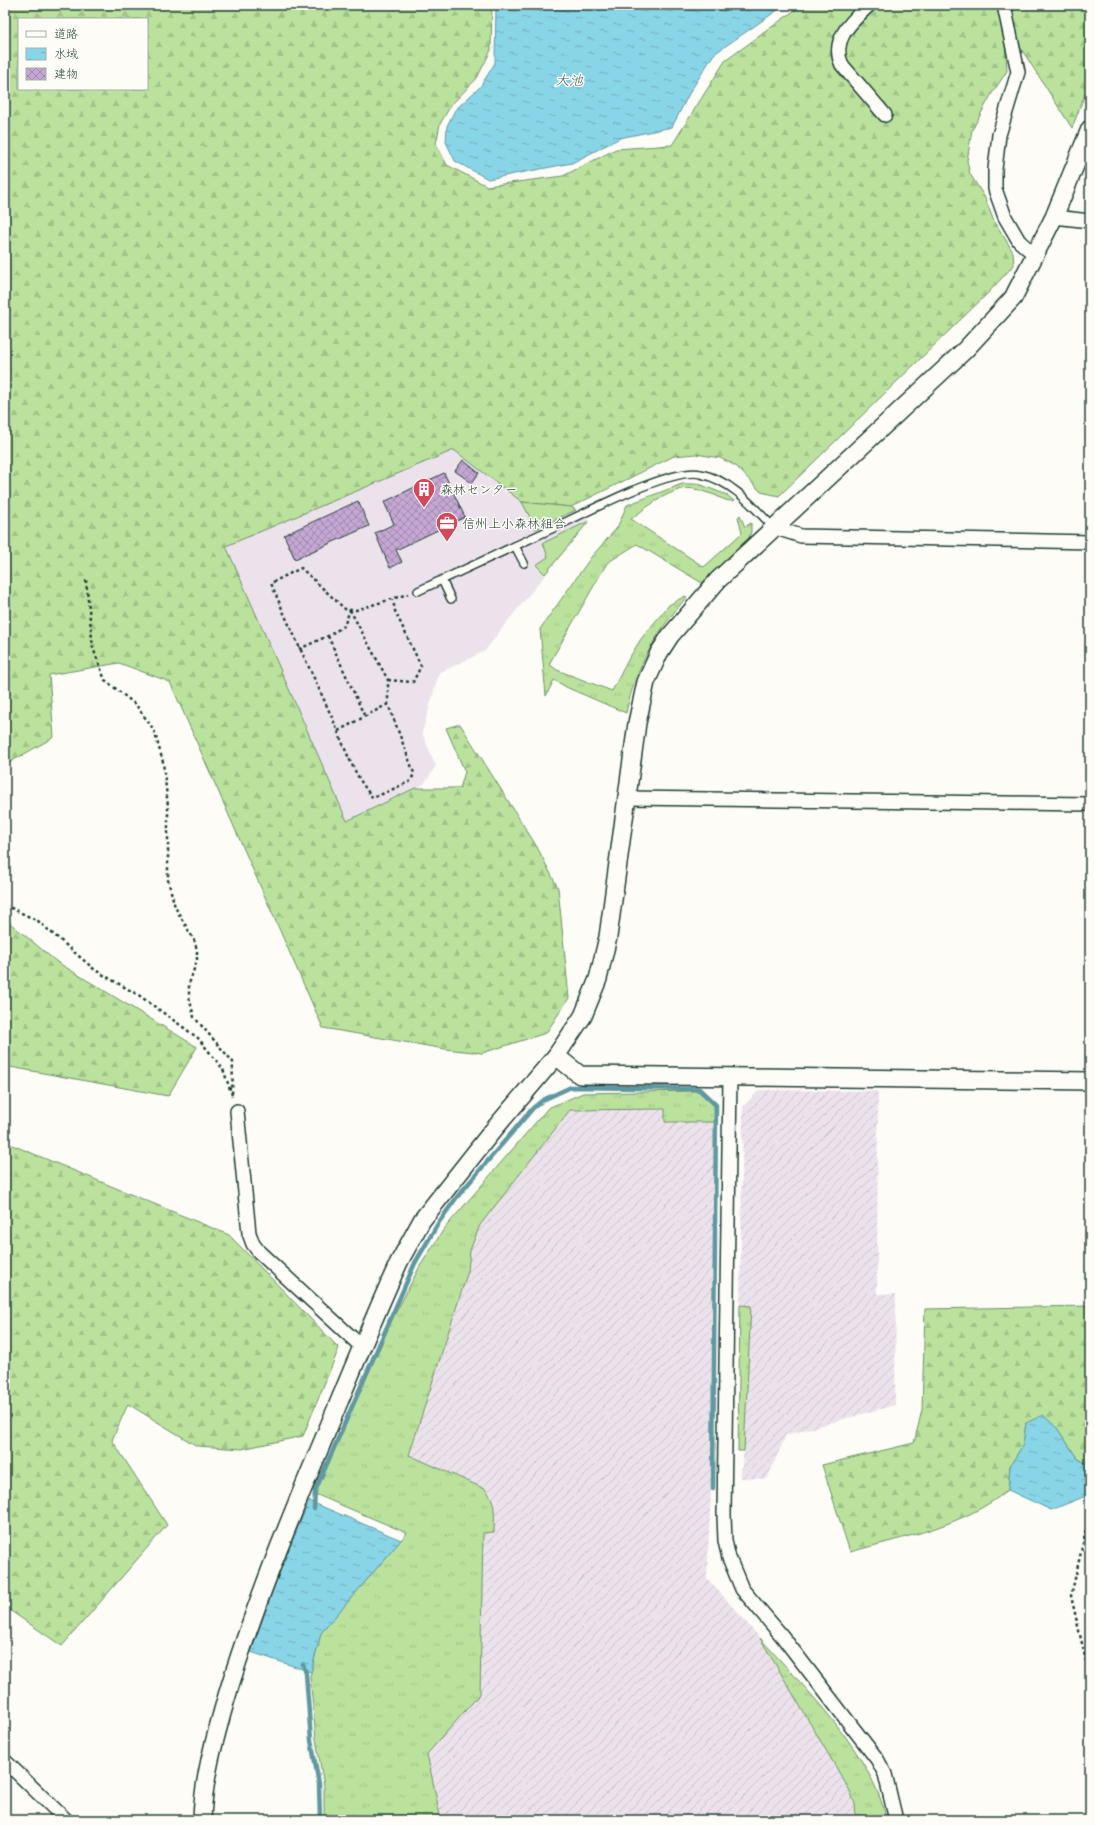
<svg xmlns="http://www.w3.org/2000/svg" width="1095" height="1825" font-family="'Patrick Hand','Klee One',sans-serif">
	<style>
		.built { fill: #ece2ec }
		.industrial { fill: url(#industrial-furrows) }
		.grass { fill: url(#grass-tufts); stroke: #6d9068 }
		.forest { fill: url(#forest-firs); stroke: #6d9068; fill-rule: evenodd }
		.garden { fill: #bbe29d; stroke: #6d9068 }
		.water { fill: url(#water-ripples); stroke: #5f98a0 }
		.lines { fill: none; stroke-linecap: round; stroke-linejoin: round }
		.stream { stroke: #5f98a0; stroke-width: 4.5 }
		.building { fill: url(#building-cross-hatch); stroke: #1f3d34 }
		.service-casing { stroke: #1f3d34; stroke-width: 10 }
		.minor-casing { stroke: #1f3d34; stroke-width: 16 }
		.tertiary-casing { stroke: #1f3d34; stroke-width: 20 }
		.path { stroke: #1f3d34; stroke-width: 2.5; stroke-dasharray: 3 3; stroke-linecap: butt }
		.service { stroke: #fdfcf7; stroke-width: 7 }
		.minor { stroke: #fdfcf7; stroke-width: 13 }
		.tertiary { stroke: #fdfcf7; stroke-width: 17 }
		.labels { text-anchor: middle; stroke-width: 3; stroke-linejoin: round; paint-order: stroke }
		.poi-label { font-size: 13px; fill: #1f3d34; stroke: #fdfcf7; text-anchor: start }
		.water-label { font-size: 14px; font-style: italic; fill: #3a6361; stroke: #fdfcf7 }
	</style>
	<defs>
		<pattern id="industrial-furrows" width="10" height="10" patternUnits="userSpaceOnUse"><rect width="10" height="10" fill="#ece2ec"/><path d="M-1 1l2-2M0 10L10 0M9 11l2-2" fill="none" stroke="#cac3cb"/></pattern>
		<pattern id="grass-tufts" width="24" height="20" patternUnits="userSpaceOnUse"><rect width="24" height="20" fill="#bbe29d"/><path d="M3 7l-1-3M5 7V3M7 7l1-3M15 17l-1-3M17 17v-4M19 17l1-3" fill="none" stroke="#a0c388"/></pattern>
		<pattern id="forest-firs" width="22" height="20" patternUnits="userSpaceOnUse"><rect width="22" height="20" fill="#bbe29d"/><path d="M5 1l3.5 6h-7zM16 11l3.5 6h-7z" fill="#a0c388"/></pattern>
		<pattern id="water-ripples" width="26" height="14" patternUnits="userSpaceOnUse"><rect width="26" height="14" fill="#89d5e8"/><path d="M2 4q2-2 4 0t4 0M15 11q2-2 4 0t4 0" fill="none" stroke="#6faebd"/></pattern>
		<pattern id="building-cross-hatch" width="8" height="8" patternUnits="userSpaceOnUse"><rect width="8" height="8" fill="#c5a7d4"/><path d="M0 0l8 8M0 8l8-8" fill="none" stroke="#9f89ad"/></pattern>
	</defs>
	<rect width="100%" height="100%" fill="#fdfcf7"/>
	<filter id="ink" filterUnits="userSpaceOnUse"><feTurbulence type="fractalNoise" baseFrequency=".025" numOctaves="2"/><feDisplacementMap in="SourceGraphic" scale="8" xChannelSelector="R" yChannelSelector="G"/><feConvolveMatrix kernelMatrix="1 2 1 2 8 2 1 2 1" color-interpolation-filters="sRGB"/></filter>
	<g filter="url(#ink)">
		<path class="built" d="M454,449L522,502L571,507L589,521L503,627L485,651L439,673L422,733L436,766L424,784L347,821L226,546Z"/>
		<g class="industrial">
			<path d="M760,1090L878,1091L877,1294H896L895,1405L786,1435L767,1479L740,1478L744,1451L751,1306L740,1305L743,1107Z"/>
			<path d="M665,1109V1122H715L711,1491L707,1578L760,1638L850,1791L855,1804L856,1820H441L427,1754L480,1694L483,1532L409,1455L468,1271L470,1250L480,1225L570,1110Z"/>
		</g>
		<g class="grass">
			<path d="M682,484H699L727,495L734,501C724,502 718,495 708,493C700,490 690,487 681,489C664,494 645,508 631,519L704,567L742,533L738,517L740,515L745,527L751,523V532L749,538L702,583L637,544L607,563L549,664L557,670L612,691L628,660L641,639L669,605L685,596L687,597C657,630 635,669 626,713L568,688L554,680L546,696L540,629L592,556L617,528L627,505Z"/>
			<path d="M698,1091L714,1106L715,1122H665V1109L570,1110L480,1225L470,1250L468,1271L409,1455L485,1489C497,1502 494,1515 494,1532L483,1533L480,1694L427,1754L441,1820H324V1786L316,1739L310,1676L321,1633L407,1533L315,1494L393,1318L420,1266L444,1229L548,1108L583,1093Z"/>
			<path d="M740,1305L751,1306L744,1451H738Z"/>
			<path d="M760,1638C807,1691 870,1750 887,1820H856L855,1804L850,1791Z"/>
		</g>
		<g class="forest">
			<path d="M5,5H492L491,50L477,78L451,105L440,124L436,144L447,165L487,186L563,176L616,149L672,145L725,61L802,5H1090V81L1072,128L1004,22L1007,71L991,95L972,130L967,161L970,174L985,198L993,219L1013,252L1014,265L987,294L779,496L761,492L736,466L720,458L696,454L674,456L571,507L522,502L454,450L226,546L347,821L415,788H460L465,772L446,728L460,724L537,847L558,888L569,998L546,1033L482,1053L445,1049L323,1028L170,682L119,663L49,675L54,737L5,765ZM19,19H147V89H19Z"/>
			<path d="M5,919L57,962L197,1047L168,1096L5,1066Z"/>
			<path d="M5,1142L229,1235L339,1348L303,1436L242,1449L197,1446L128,1404L112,1440L167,1525L62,1646L5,1607Z"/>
			<path d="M1090,1306V1466L1077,1458L1057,1428L1026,1423L1023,1445L1010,1466L1008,1490C964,1526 904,1537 850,1552L822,1465L914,1443L922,1410L925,1309Z"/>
		</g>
		<g class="garden">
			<path d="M522,502L571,507L576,510L536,529Z"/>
			<path d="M589,521L545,574L536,565L548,557L543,543Z"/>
		</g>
		<g class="water">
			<path d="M496,5H785L714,54L690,92L672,127L620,138L572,163L488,179L455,161L446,142L447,126L455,110L480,87L495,63Z"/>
			<path d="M1043,1415L1057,1428L1077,1458L1090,1466V1485L1086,1496L1051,1510L1008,1490L1010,1466L1023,1445L1026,1423Z"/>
			<path d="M309,1501L401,1540L321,1633L311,1672L251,1652L279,1573Z"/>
		</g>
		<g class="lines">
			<g class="stream">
				<path d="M314,1509L315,1491L415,1263L439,1222L457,1197L533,1108L543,1100L571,1087L699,1089L716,1105L713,1488"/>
				<path d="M303,1665L306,1673L311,1740L319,1784L320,1820"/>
			</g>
		</g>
		<g class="building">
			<path d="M463,460L479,473L472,483L455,471Z"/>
			<path d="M444,473L465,517L396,550L402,562L390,568L375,533L394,524L384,502Z"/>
			<path d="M358,501L369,526L295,559L284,535Z"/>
		</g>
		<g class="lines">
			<g class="service-casing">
				<g id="service">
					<path d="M515,546L524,563"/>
					<path d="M442,580L451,599"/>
					<path d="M418,591C461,571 504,551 547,531C578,517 671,466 701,474C732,481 752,505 773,527"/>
				</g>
			</g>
			<g class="minor-casing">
				<g id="minor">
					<path d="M869,5C852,21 830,40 842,65L885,115"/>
					<path d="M1008,5L1005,10L1018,72L999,135L995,169V189L1005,217L1019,241L1035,255"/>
					<path d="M1054,217L1090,221"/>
					<path d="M773,527L801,536L1090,542"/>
					<path d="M626,798L1090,804"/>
					<path d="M730,1077L724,1515L725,1541L729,1558L742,1589L782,1636L877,1759L885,1774L896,1820"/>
					<path d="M237,1111L249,1233L253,1244L259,1252L362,1347"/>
					<path d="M5,1761L66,1820"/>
				</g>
			</g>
			<g class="tertiary-casing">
				<g id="tertiary">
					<path d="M556,1056L580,1075L1090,1081"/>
					<path d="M202,1820C203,1779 215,1738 226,1699C248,1624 276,1553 306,1481C337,1408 366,1334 399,1262L422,1220L490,1134L556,1056L583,1016L598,979L608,937L637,723L646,682L659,653L670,636L718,580L965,350L1013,298L1054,217L1090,129"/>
				</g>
			</g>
			<g class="path">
				<path d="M86,580L93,648L105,680L136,705L154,730L163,762L168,806V880L175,907L194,940L197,950V960L189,984V997L194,1017L233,1062L232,1097"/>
				<path d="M350,610L388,680V704L414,773L411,781L373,798C351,772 343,741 329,711C310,668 289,627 271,583L301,568L346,610H356L408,594"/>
				<path d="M328,636L365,717"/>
				<path d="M299,649L328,636L344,626L350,610"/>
				<path d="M388,680L413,682L421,666L395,611L393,600"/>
				<path d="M338,731L388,704"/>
				<path d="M5,905L38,921L95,970L140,996L198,1038L223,1069L232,1095"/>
				<path d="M1086,1530L1071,1596L1090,1678"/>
			</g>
			<use href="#service" class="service"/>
			<use href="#minor" class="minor"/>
			<use href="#tertiary" class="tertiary"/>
		</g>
	</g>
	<defs>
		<g id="building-pin" transform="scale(1.15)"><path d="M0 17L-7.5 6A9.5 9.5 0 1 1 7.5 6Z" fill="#d1495b" stroke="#fdfcf7"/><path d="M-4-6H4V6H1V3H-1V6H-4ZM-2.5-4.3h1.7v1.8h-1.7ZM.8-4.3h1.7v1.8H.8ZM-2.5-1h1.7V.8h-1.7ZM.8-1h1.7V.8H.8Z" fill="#fff"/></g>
		<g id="office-pin" transform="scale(1.15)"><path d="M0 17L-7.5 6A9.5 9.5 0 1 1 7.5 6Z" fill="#d1495b" stroke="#fdfcf7"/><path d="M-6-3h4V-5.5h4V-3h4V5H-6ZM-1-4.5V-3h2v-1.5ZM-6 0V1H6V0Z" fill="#fff"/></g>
	</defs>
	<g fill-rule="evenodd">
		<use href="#building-pin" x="424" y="489"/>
		<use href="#office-pin" x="447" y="523"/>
	</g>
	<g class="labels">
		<g class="poi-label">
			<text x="440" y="494">森林センター</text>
			<text x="462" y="528">信州上小森林組合</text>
		</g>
		<g class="water-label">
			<text x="569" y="85">大池</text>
		</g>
	</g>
	<rect width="1095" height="1825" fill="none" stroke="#fdfcf7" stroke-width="20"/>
	<rect x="10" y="10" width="1075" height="1805" fill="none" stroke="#1f3d34" stroke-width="1.5" filter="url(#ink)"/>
	<rect x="18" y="18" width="130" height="72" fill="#fdfcf7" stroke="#a4b0a9"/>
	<rect x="26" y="31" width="20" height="6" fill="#fdfcf7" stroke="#a4b0a9"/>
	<text x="54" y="38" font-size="12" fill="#1f3d34">道路</text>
	<rect x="26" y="48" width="20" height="12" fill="url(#water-ripples)" stroke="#a4b0a9"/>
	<text x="54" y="58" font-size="12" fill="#1f3d34">水域</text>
	<rect x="26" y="68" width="20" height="12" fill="url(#building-cross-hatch)" stroke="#a4b0a9"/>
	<text x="54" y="78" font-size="12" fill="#1f3d34">建物</text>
</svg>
